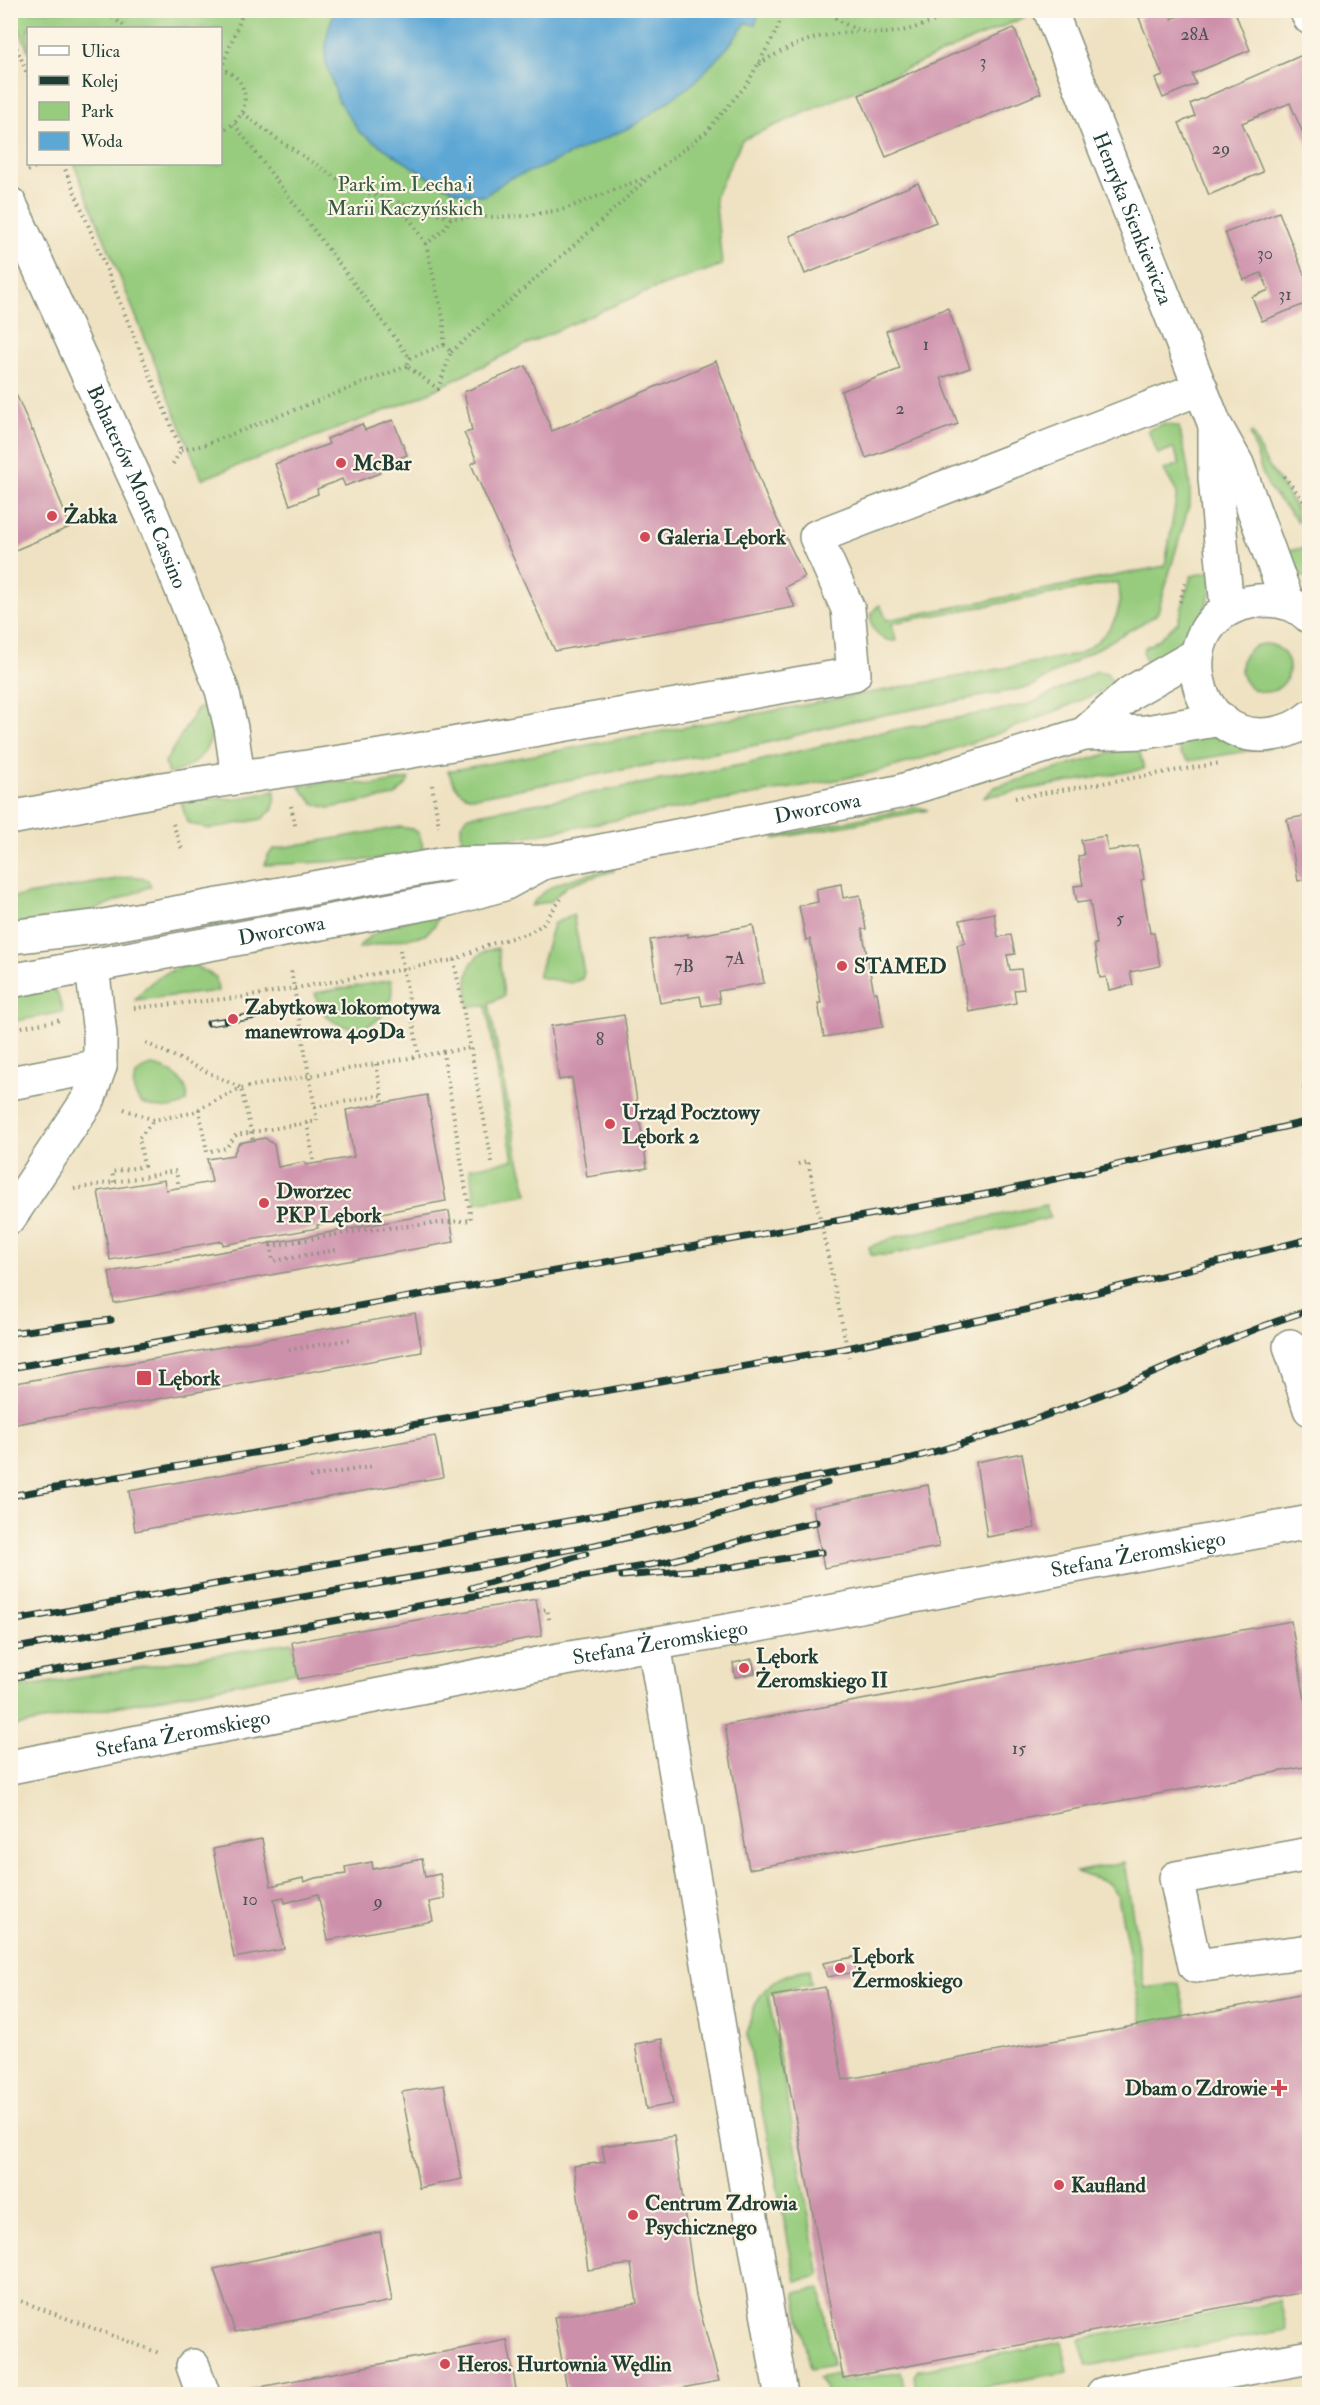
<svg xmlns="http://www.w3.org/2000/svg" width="1320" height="2405" font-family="'IM FELL Double Pica',serif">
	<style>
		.green { fill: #97cc7e; stroke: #5b8459; stroke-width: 1.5 }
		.water { fill: #5da7d5; stroke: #3e7284; stroke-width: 1.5 }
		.building { fill: #cd90ab }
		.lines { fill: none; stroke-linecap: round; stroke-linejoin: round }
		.minor-casing { stroke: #87907b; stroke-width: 36 }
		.path { stroke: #87907b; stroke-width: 4; stroke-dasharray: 1.5 4.5; stroke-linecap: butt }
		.minor { stroke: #fff; stroke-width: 33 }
		.rail-casing { stroke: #1f3d34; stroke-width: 7 }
		.rail { stroke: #fcf5e5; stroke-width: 4.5; stroke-dasharray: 14; stroke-linecap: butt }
		.poi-dot { fill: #d1495b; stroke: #fcf5e5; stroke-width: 2 }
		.labels { text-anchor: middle; stroke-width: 4.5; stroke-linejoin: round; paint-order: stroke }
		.number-label { font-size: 18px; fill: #4a5252 }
		.park-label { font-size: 21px; fill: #375a43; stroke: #fcf5e5 }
		.street-label { font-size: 21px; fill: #1f3d34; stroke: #fcf5e5 }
		.poi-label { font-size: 21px; font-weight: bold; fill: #1f3d34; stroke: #fcf5e5; text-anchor: start }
	</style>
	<rect width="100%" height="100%" fill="#fcf5e5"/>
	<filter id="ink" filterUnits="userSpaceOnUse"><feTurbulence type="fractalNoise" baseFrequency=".0167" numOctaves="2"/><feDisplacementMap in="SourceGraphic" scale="12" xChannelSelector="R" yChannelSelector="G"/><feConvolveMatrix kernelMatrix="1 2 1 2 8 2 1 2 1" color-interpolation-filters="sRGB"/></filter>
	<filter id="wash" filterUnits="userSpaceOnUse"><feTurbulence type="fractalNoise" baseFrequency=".008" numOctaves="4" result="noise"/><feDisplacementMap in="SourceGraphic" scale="24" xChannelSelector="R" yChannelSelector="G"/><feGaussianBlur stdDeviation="1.35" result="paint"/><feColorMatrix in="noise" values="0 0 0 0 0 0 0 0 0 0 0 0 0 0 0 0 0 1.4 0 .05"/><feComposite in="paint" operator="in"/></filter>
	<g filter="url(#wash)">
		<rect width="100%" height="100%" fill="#efe2c2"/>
		<g class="green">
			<path d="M1022,10L1025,17L742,140L715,197L722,265L651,290L589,316L523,346L414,400L202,479L74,164H220V28H28V51L12,11Z"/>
			<path d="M1163,424L1179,427C1185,453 1191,476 1190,502L1158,612L1155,616L1030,687L852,721L762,744L476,797C459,797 454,785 448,771L1079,654C1107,637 1126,616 1118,582L892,623L896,641C877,643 860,617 880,605L887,620L1165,566L1177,493L1164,470L1180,464L1173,448L1158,454L1148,430Z"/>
			<path d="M1252,432L1264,459L1295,506L1298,522L1271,491L1263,475L1250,434Z"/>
			<path d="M1309,547V581L1292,567L1286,551Z"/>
			<path d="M1215,570C1206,622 1192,641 1148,668L1143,653L1144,648L1158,640L1178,622L1191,576Z"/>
			<circle cx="1265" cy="668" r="24"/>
			<path d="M1097,671L1107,673L1114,685C1032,724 951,753 863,775L462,848L461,824L468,816L746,764L857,737L1030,704Z"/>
			<path d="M216,702C215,739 207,765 168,774L165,762L197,709Z"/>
			<path d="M1214,735L1270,747L1189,761L1181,754L1176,737Z"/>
			<path d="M1138,745L1144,769L984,797L995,787Z"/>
			<path d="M409,779L406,785L395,796L329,808L314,804L299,786L331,781L374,785Z"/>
			<path d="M275,791V802L272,810L262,819L208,829L189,823L186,819L181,801L215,798L236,799Z"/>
			<path d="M917,807L928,810L775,839L774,836Z"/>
			<path d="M400,827L412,829L419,833L425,854L403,858L265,865L267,856L274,849Z"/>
			<path d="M614,868V871L576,882L567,886L551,901L531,906C548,879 585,876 614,868Z"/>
			<path d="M133,876L148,880L151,886L92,911L11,925V898Z"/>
			<path d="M573,914L584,973L582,979L571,983L538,977L553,924Z"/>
			<path d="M421,916H439L435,925L425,935L359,948C366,932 404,922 421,916Z"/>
			<path d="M498,948L504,996L489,1003L518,1157L528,1194L476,1203L470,1168L513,1160L486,1005L469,1007C465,980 464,953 498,948Z"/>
			<path d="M185,966H195L216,977L218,991L135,1000C149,981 162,973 185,966Z"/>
			<path d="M391,980C400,1037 324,1044 315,993Z"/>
			<path d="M52,989L57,992L63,1012L11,1022L10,997Z"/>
			<path d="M151,1066C169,1068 190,1081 187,1101C174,1112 154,1109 140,1102C128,1087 133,1071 151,1066Z"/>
			<path d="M1046,1205L1050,1218L890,1255H871L869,1247L895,1237Z"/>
			<path d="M292,1642L297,1672L11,1727V1689Z"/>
			<path d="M1124,1863L1145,1988L1179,1983L1186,2016L1143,2024L1118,1897L1108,1883L1076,1872Z"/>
			<path d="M809,1969L811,1984L768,1994L820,2276L796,2281L747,2034C753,1996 769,1975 809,1969Z"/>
			<path d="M820,2288L833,2365L810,2369L795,2293Z"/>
			<path d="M1280,2301L1287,2330L1087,2366L1079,2339Z"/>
			<path d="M1062,2342L1068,2372L940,2394H921L916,2388L914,2376L918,2370Z"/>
			<path d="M901,2372L905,2394H828L818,2378L837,2374L841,2382Z"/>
		</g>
		<path class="water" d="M751,10L759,14L755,25L746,23L728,47L694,83L635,125L540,168L508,179L485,196L460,193L434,181L359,132L338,100L325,60L327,35L334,11Z"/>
		<g id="blocks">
			<g class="building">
				<path d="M1157,10H1168L1172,19L1192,10H1234L1250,50L1192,74L1196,84L1163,98L1155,79L1163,76L1139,18Z"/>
				<path d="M1014,28L1041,93L886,157L859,95Z"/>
				<path d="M1307,53L1310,59V150L1290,103L1242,123L1263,172L1209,195L1179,123L1195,116L1190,104Z"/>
				<path d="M918,183L936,222L805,274L790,236Z"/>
				<path d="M1279,212L1304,274L1310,272V302L1262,321L1252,297L1269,290L1261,273L1244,280L1225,233Z"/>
				<path d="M948,308L970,368L941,378L958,424L866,458L841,391L900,369L886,331Z"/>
				<path d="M716,361L766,496L805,577L785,587L795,607L555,651L471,464L477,461L464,433L472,431L464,392L526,366L552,431Z"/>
				<path d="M10,380L32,431L33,430L70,527L13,551L10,546Z"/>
				<path d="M393,420L407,455L379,466L380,473L345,486L342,479L317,489L318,494L290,505L275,464L329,444L327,439L362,424L365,430Z"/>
				<path d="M1310,815V879L1298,881L1287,819Z"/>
				<path d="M1105,836L1108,851L1138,846L1144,879L1141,880L1150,933H1154L1160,966L1130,972L1133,985L1109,990L1106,977L1100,978L1094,944H1097L1090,901L1077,903L1074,886L1083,885L1078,856L1084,855L1081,840Z"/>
				<path d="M841,884L843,898L860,895L866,929H862L874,993L877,992L883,1027L824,1037L818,1003H821L810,939L806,940L799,906L818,902L816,889Z"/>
				<path d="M994,913L998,937L1011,935L1015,954L1007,955L1010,970L1021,969L1024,989L1014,990L1016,1003L969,1012L957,945L965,943L960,920Z"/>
				<path d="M753,925L764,983L718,991L720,1003L702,1006L700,996L660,1003L650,940L688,934V937Z"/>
				<path d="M624,1015L647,1168L587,1177L572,1078L559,1080L551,1026Z"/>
				<path d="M427,1095L446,1201L317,1225L318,1228L223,1245L222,1241L110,1260L98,1191L164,1180L166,1190L212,1182L207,1159L233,1155L239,1143L265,1138L274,1145L278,1167L304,1162L306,1165L354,1157L346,1110Z"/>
				<path d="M449,1211L454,1242L114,1303L109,1272Z"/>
				<path d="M415,1313L422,1352L10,1425V1384Z"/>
				<path d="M435,1436L443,1477L135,1531L129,1491Z"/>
				<path d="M1022,1453L1035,1528L987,1537L976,1462Z"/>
				<path d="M928,1485L939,1547L824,1568L813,1507Z"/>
				<path d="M536,1599L542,1636L298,1679L292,1642Z"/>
				<path d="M1291,1621L1310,1729V1766L749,1869L725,1725Z"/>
				<path d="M752,1659L755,1673L735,1677L733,1663Z"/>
				<path d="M262,1839L271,1886L303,1878L304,1882L315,1878L346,1874L345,1867L372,1862L373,1869L422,1859L425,1877L440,1874L445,1899L429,1902L433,1921L328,1940L318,1894L285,1903L284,1897L274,1899L284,1949L234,1958L213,1849Z"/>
				<path d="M854,1957L856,1972L827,1977L823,1963Z"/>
				<path d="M825,1987L843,2080L1310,1993V2291L843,2378L773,1996Z"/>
				<path d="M662,2039L673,2104L646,2109L635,2044Z"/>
				<path d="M444,2085L462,2179L419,2188L402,2092Z"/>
				<path d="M674,2136L696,2296L719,2381L650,2394H568L554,2317L637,2303L631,2264L588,2270L574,2166L605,2162L602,2146Z"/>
				<path d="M380,2232L392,2301L235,2332L214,2269Z"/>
				<path d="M507,2340L517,2394H250L249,2389Z"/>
			</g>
		</g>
	</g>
	<g filter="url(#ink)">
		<use href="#blocks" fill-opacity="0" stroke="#87907b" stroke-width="1.5"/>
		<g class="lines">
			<g class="minor-casing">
				<g id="minor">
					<path id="s1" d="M1050,10L1215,425L1237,464L1288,603"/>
					<path d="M1306,10L1310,18"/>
					<path id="s2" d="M10,204L152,515L222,690L231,728L238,777"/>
					<path d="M1215,427V478L1227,608"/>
					<path d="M1310,617C1294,601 1271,598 1250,602C1165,617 1189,747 1272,734C1286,732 1299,727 1310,717"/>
					<path d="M1084,734L1130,693L1196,655"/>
					<path d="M10,818L162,789L400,753L854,674L848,609L816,537L1201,388"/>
					<path id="s3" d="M10,937L104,926L445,864L546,862L898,792L1084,734L1146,732L1221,719"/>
					<path id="s4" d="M10,981L450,899L504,884L539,865"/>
					<path d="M10,1083L100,1066"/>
					<path d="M10,1217L89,1098L100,1066V1034L92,966"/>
					<path d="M1290,1346L1310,1409"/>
					<path d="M654,1644L781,2394"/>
					<path id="s5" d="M10,1767L559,1660L732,1630L1310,1522"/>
					<path d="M1310,1854L1176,1878L1195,1966L1310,1951"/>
					<path d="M193,2366L203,2394"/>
					<path d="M1103,2394L1310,2357"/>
				</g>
			</g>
			<g class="path">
				<path d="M103,10L127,28"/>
				<path d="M826,10C869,50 914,30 961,10"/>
				<path d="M10,31L28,76"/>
				<path d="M759,64C791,44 820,33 858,32"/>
				<path d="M220,69C254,77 252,121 220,131"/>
				<path d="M221,69L244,10"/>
				<path d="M243,113L274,137L342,182L373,195L451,218"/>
				<path d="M234,124L410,358"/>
				<path d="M63,164L181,450L171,467"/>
				<path d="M28,171L46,164"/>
				<path d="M390,202L411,221L426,244"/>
				<path d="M444,345V322L426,244L443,231L451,218L525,216L565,209L647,177"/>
				<path d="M444,345L451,352L438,389L407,366L410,358Z"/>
				<path d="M451,352L596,226L651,175L706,132L747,84L777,30L783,10"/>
				<path d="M181,450L204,445L407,366"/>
				<path d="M1284,476L1310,509"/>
				<path d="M1180,602L1185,583"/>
				<path d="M432,785L439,827"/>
				<path d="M1015,798L1220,763"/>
				<path d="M291,806L296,829"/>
				<path d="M173,824L182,849"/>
				<path d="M400,950L419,1056"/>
				<path d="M454,960L492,1162"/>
				<path d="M134,1008L245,997L454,960L487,945L529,933L542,925L561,899"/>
				<path d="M10,1029L61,1020"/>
				<path d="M146,1043L241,1088L253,1140"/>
				<path d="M443,1052L470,1048"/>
				<path d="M376,1064L383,1103"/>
				<path d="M315,1107L382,1095"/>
				<path d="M124,1109L154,1120L191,1113L241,1088L443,1052L471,1220L357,1231L271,1246L273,1261L336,1250"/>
				<path d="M199,1109L207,1152L226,1148L236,1135L317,1121L291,970"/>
				<path d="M307,1123L314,1164"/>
				<path d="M10,1124L20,1122"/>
				<path d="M798,1164L808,1161L849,1357"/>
				<path d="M114,1182L112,1172L144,1166L139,1138L154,1120"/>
				<path d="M74,1189L176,1171L179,1188"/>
				<path d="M269,1236L271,1246"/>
				<path d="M289,1350L353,1339"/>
				<path d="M310,1477L375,1466"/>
				<path d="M538,1611L547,1609L550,1623"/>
				<path d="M10,2297L159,2353"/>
			</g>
			<use href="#minor" class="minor"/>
			<g class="rail-casing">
				<g id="rail">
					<path d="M209,1023L256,1016"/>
					<path d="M1306,1088H1310"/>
					<path d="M10,1333L111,1320"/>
					<path d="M10,1368L998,1192L1310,1121"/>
					<path d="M10,1496L847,1348L1030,1309L1310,1239"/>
					<path d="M622,1576L733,1567L822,1552"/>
					<path d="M471,1588L586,1554"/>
					<path d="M10,1621L892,1463C970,1444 1048,1416 1123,1386C1185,1360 1245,1330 1310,1310"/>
					<path d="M10,1649L595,1545L690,1523L827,1483"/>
					<path d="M10,1678L666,1562C716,1549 765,1532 816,1522"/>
				</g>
			</g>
			<use href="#rail" class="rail"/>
		</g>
	</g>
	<g class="poi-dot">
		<circle cx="341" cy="463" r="6"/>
		<circle cx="52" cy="516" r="6"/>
		<circle cx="645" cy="537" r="6"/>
		<circle cx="842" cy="966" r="6"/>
		<circle cx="233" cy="1019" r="6"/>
		<circle cx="610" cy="1124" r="6"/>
		<circle cx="264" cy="1203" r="6"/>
		<rect x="136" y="1370" width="16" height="16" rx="3"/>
		<circle cx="744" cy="1668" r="6"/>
		<circle cx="840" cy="1968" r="6"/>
		<path d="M1276 2079h6v6h6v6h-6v6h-6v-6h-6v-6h6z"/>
		<circle cx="1059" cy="2185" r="6"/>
		<circle cx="633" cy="2215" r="6"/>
		<circle cx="445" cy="2364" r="6"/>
	</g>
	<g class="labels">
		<g class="number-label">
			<text x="1195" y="40">28A</text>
			<text x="983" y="67">3</text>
			<text x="1221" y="154">29</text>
			<text x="1265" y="259">30</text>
			<text x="1285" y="300">31</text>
			<text x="926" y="350">1</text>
			<text x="900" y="414">2</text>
			<text x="1120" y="924">5</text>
			<text x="735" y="964">7A</text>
			<text x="684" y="972">7B</text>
			<text x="600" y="1045">8</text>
			<text x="1019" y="1754">15</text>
			<text x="250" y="1905">10</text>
			<text x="378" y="1907">9</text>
		</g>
		<g class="park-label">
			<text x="405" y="191">Park im. Lecha i<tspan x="405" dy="24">Marii Kaczyńskich</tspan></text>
		</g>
		<g class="street-label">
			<text dy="7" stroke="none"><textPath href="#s1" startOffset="224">Henryka Sienkiewicza</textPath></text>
			<text dy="7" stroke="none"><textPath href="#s2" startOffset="310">Bohaterów Monte Cassino</textPath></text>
			<text dy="7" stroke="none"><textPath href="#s3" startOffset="819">Dworcowa</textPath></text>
			<text dy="7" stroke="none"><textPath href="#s4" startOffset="276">Dworcowa</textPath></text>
			<text dy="7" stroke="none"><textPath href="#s5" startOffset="1148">Stefana Żeromskiego</textPath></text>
			<text dy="7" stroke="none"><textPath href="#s5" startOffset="662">Stefana Żeromskiego</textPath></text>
			<text dy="7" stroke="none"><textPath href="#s5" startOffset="176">Stefana Żeromskiego</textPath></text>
		</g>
		<g class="poi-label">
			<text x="353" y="470">McBar</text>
			<text x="64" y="523">Żabka</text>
			<text x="657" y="544">Galeria Lębork</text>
			<text x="854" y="973">STAMED</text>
			<text x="245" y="1014">Zabytkowa lokomotywa<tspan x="245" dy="24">manewrowa 409Da</tspan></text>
			<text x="622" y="1119">Urząd Pocztowy<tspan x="622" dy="24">Lębork 2</tspan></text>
			<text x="276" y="1198">Dworzec<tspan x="276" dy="24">PKP Lębork</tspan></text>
			<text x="158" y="1385">Lębork</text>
			<text x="756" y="1663">Lębork<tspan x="756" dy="24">Żeromskiego II</tspan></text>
			<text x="852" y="1963">Lębork<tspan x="852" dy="24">Żermoskiego</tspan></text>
			<text x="1267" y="2095" text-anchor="end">Dbam o Zdrowie</text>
			<text x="1071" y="2192">Kaufland</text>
			<text x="645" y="2210">Centrum Zdrowia<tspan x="645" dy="24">Psychicznego</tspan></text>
			<text x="457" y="2371">Heros. Hurtownia Wędlin</text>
		</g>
	</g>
	<rect width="1320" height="2405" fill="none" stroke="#fcf5e5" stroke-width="36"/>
	<rect x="27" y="27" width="195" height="138" fill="#fcf5e5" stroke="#a4ab9e" stroke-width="1.5"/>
	<rect x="39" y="46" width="30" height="9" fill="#ffffff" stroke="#a4ab9e" stroke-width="1.5"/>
	<text x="81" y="57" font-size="18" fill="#1f3d34">Ulica</text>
	<rect x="39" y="76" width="30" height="9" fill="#1f3d34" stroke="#a4ab9e" stroke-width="1.5"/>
	<text x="81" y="87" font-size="18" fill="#1f3d34">Kolej</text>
	<rect x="39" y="102" width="30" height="18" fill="#97cc7e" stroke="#a4ab9e" stroke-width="1.5"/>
	<text x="81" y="117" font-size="18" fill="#1f3d34">Park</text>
	<rect x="39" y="132" width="30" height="18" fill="#5da7d5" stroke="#a4ab9e" stroke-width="1.5"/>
	<text x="81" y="147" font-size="18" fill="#1f3d34">Woda</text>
</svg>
